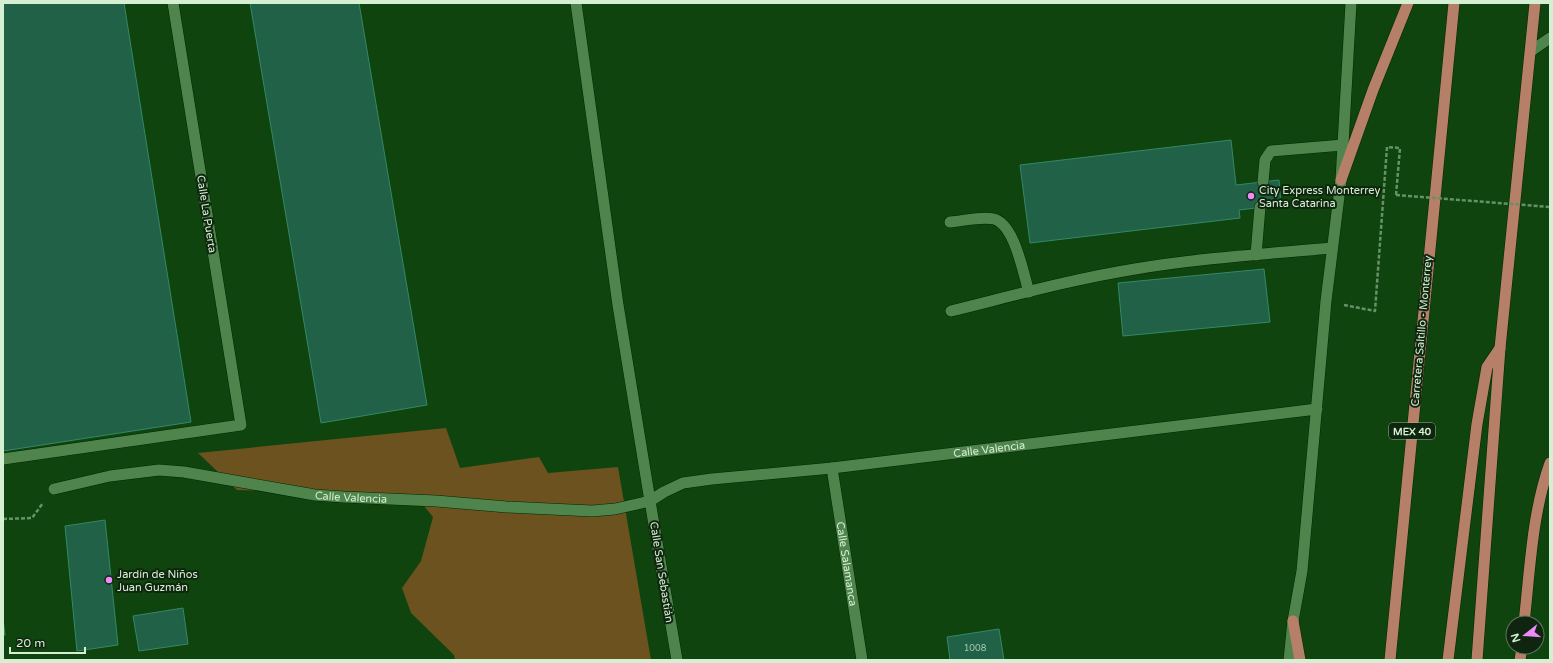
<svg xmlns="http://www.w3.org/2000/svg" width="1553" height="663" font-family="'Varela Round',sans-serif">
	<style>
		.green { fill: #6b521f }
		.building { fill: #206147; stroke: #348966 }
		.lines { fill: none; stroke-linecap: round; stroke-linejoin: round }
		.service-casing { stroke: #012802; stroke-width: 12 }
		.minor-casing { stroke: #012802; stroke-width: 12 }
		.tertiary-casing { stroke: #012802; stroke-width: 12 }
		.primary-casing { stroke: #012802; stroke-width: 12 }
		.path { stroke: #679166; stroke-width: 2.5; stroke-dasharray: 4 2; stroke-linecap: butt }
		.service { stroke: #50844d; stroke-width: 11 }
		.minor { stroke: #50844d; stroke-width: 11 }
		.tertiary { stroke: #50844d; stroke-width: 11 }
		.primary { stroke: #b67f67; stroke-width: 11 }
		.path-bridge { stroke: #679166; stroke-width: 2.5; stroke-dasharray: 4 2; stroke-linecap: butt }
		.poi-dot { fill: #ed8cf9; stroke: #10250f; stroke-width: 1.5 }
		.labels { text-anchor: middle; stroke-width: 4; stroke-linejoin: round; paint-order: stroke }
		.number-label { font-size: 9px; fill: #a7ccae }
		.shield { fill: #10250f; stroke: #99b297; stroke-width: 1 }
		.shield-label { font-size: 10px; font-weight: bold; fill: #d4efd1 }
		.poi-label { font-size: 11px; fill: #d4efd1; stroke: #10250f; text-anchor: start }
		.street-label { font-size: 11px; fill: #d4efd1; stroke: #10250f }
	</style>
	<rect width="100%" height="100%" fill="#0f440f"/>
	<path class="green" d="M446,428L460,468L539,457L548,473L618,467L651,660H455L454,655L411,613L402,588L421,561L433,517L415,495L237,490L198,453Z"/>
	<g class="building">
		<path d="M3,3H124L191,422L3,451Z"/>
		<path d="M250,3H359L427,405L321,423Z"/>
		<path d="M1231,140L1236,185L1279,180L1281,205L1239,210L1240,218L1030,243L1020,165Z"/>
		<path d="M1264,269L1270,322L1123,336L1118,283Z"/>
		<path d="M105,520L118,645L77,651L65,526Z"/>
		<path d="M183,608L188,644L139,651L133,616Z"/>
		<path d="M3,619L5,635H3Z"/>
		<path d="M999,629L1004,660H950L947,637Z"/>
	</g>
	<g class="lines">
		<g class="service-casing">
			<g id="service">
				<path d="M576,3L618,305L650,501"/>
				<path d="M1263,182L1265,160L1271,151L1343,145"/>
				<path d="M950,222C964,221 981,216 994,219C1015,225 1023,273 1029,292"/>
				<path d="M1256,255L1260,207"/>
				<path d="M951,311C1012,296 1073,279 1135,269C1200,258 1266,254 1332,248"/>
				<path d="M3,459L241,425L173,3"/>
			</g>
		</g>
		<g class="minor-casing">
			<g id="minor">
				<path d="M1531,51L1550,38"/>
				<path id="s1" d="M832,468L862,660"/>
				<path id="s2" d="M54,489L110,476L159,470L184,472L315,495L344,497L436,501L507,507L592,511L615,509L650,501"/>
				<path id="s3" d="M677,660L650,501L664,492L683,483L712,479L832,468L1317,409"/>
			</g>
		</g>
		<g class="tertiary-casing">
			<path id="tertiary" d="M1289,660L1293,621L1302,571L1326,301L1341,180L1351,3"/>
		</g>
		<g class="primary-casing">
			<g id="primary">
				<path d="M1341,180L1373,90L1408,3"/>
				<path d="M1293,621L1300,660"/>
				<path d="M1524,623C1530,570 1532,513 1550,463"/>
				<path d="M1390,660L1454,3"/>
				<path d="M1448,660L1477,424L1487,367L1500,348"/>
				<path d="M1477,660L1500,348L1535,3"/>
				<path d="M1520,660L1522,647"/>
			</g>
		</g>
		<g class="path">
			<path d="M1344,305L1375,311L1387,147L1400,148L1396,195"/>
			<path d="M3,519L32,518L43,503"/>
		</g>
		<use href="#service" class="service"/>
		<use href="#minor" class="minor"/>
		<use href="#tertiary" class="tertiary"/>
		<use href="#primary" class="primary"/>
		<path class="path-bridge" d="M1396,195L1550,207"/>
	</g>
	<g class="poi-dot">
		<circle cx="1251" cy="196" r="4"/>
		<circle cx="109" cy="580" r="4"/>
	</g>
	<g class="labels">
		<g class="number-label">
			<text x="975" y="651">1008</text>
		</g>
		<rect class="shield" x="1389" y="423" width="46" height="16" rx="3"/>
		<g class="shield-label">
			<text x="1412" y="435">MEX 40</text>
		</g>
		<g class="poi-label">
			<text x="1259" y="194">City Express Monterrey<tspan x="1259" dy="13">Santa Catarina</tspan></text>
			<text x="117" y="578">Jardín de Niños<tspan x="117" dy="13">Juan Guzmán</tspan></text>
		</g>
		<g class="street-label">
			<text transform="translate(207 214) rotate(81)" y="4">Calle La Puerta</text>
			<text transform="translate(1421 331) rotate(-85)" y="4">Carretera Saltillo - Monterrey</text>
			<text dy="4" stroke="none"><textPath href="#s3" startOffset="507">Calle Valencia</textPath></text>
			<text dy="4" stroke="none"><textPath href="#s2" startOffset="301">Calle Valencia</textPath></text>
			<text dy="4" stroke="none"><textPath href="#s1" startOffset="97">Calle Salamanca</textPath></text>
			<text transform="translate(662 572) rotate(81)" y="4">Calle San Sebastián</text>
		</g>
	</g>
	<rect width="1553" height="663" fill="none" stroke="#d4efd1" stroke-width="8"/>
	<g transform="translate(1525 635) rotate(253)"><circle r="19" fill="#10250f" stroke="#5e765d"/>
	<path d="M0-3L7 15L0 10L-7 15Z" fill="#ed8cf9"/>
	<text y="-6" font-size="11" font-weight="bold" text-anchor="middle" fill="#d4efd1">N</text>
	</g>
	<path d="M10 647v6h75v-6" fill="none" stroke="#d4efd1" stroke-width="2"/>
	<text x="16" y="647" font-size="12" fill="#d4efd1" stroke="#10250f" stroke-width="3" paint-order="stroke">20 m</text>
</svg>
